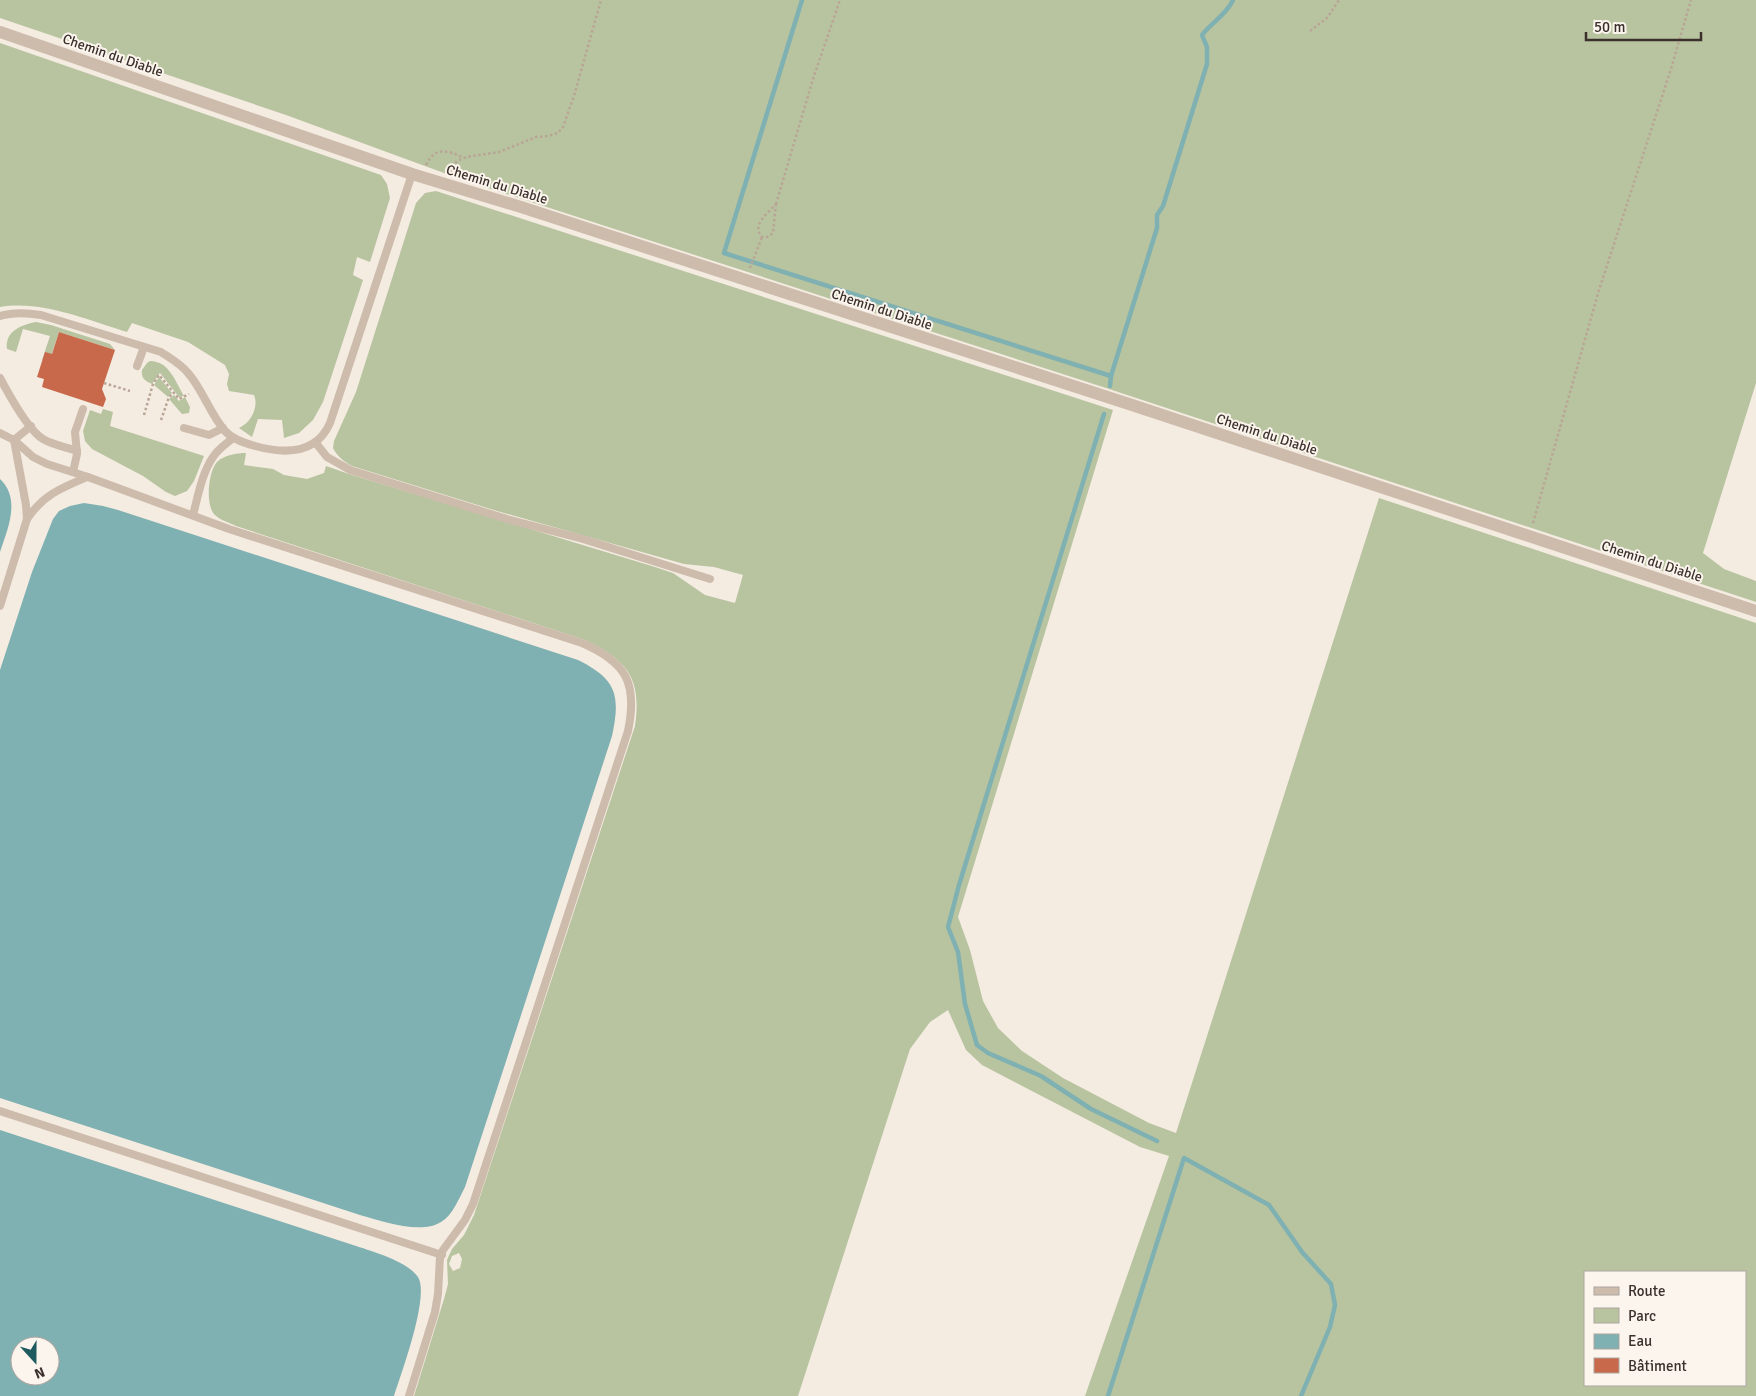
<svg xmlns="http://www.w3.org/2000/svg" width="1756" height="1396" font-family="Signika,sans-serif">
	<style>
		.green { fill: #b8c4a0; fill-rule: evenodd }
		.water { fill: #7fb0b2; fill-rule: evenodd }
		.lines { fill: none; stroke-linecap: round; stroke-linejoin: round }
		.stream { stroke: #7fb0b2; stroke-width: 4.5 }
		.building { fill: #c8694b }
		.path { stroke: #b9a596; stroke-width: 2.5; stroke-dasharray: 2.5 2.5; stroke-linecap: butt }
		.service { stroke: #cdbbac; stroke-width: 8 }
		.minor { stroke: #cdbbac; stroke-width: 12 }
		.labels { text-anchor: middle; stroke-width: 4; stroke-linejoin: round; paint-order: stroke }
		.street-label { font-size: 14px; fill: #3b302b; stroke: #fbf5ee }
	</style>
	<rect width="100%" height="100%" fill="#f4ebe1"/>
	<g class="green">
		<path d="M0,0H1756V383L1703,553L1724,569L1756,581V602L1106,388L463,180L286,115L0,18Z"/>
		<path d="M0,43L381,175L387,184L390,198L370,262L357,257L353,275L363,280L323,402L313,420L299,433L284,438L282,420L258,419L252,437L239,428C251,423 259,407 254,395L229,391L227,384L229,374L225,365L188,342L132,323L127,332C87,320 42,300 0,307Z"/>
		<path d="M436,191L1113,410L958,917L970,950L983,1001L998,1028L1022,1051L1063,1078L1149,1123L1176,1133L1379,498L1756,623V1396H1085L1169,1156L1140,1147L982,1065L966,1050L948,1010L930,1022L910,1049L798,1396H414L444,1299L448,1284L447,1260L452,1249L464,1235L474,1215L635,726C642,678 627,660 585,640L236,526C230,523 220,520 215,515C205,506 208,472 217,462C224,455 237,453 246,453L244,465L273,469L284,475L307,479L324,473L326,466L349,474L655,567L673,573L705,595L735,603L743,575L714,567L684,564L497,511L352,466C343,461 338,457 333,448L334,441L356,392L416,203L425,193ZM459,1253L462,1259L460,1268L453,1271L449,1264L452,1256ZM1585,1272H1745V1385H1585Z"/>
		<path d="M36,322L51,325L110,344L115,350L59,332L50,359L42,360L50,336L23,329L16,352L7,349C5,331 21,325 36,322Z"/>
		<path d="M150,361C169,361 175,381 184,396L179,397L160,373L152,384C145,381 141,378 142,370L147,363Z"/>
		<path d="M159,377L172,393L168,397L154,385Z"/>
		<path d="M174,395L179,401L185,397L190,407L189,413L182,414L169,399Z"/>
		<path d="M103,409L113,412L110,426L204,456L194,481L187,491L175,496L166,492L143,476L92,449L85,441L83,431L90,410L101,414Z"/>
	</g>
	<g class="water">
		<path d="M0,479C21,499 8,528 0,552Z"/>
		<path d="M84,503L103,506L118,510L578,660C616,679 621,694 612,736L465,1187C459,1198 453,1215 441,1222C420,1235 382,1221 360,1215L0,1098V670L32,572L53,519L59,511L70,506Z"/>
		<path d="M0,1130L353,1245C371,1251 407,1261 418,1277C430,1296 401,1374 394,1396H0ZM20,1346H50V1376H20Z"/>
	</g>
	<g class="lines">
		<g class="stream">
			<path d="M802,0L724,253L1111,376"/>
			<path d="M1110,386L1111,376L1157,228V215L1163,206L1207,64V47L1202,35C1211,23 1227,14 1233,0"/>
			<path d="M1104,414L959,885L948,927L958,952L965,1004L977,1045L988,1053L1041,1076L1091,1109L1157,1141"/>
			<path d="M1108,1396L1184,1158L1269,1205L1302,1252L1331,1284L1335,1305L1330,1327L1301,1396"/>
		</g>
	</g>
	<path class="building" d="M59,332L115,350L102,389L106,399L103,407L42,387L44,379L37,377L45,352L52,354Z"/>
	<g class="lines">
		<g class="path">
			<path d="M1310,31L1327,18L1339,0"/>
			<path d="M426,165C435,146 448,150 464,158"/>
			<path d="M449,171L457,161L466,157L499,152L536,137L548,136L558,133L563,127L574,96L601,0"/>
			<path d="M776,204L813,79L840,0"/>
			<path d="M776,204L773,233L767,237H762C751,225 768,213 776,204Z"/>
			<path d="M750,268L762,237"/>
			<path d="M104,383L130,391"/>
			<path d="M144,415L153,384L159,375L179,399L189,394"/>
			<path d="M161,420L169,397L174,393"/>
			<path d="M1533,523L1599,290L1671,69L1691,0"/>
		</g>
		<g class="service">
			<path d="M0,316C13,312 28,313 41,315L161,352C170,358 181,364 188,373C203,390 210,414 225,431C232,439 244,443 255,446C284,454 316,455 330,423L412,174"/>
			<path d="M137,366L144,347"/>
			<path d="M0,378C8,393 29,431 43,439C53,445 66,447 77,451"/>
			<path d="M184,428L209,435L223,428"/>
			<path d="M0,433L14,440L33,457L47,464L88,477L229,529L582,643C626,662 638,683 628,731L473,1204L465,1220L443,1250L440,1257L438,1294L435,1312L409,1396"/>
			<path d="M315,442L327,457L350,470L507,519L583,539L710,579"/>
			<path d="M73,472L77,454L75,432L83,409"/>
			<path d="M193,515C198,496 202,473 213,457C218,449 226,444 233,438"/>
			<path d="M27,519C43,495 61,488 87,477"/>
			<path d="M0,606L27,519L26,505L14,440L31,426"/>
			<path d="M0,1111L442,1255"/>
		</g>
		<path class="minor" d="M0,32L412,174L521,207L1129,404L1756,611"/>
	</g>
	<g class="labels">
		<g class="street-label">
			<text transform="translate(113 55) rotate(19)" y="5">Chemin du Diable</text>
			<text transform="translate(497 184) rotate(17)" y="5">Chemin du Diable</text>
			<text transform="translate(882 309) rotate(18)" y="5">Chemin du Diable</text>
			<text transform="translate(1267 434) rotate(18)" y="5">Chemin du Diable</text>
			<text transform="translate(1652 561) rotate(18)" y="5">Chemin du Diable</text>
		</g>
	</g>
	<rect x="1584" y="1271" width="162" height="115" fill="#fbf5ee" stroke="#aea6a0"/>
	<rect x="1594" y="1287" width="25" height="8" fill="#cdbbac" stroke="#aea6a0"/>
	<text x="1628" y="1296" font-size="15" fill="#3b302b">Route</text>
	<rect x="1594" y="1308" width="25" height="15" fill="#b8c4a0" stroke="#aea6a0"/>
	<text x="1628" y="1321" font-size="15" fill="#3b302b">Parc</text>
	<rect x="1594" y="1334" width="25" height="15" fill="#7fb0b2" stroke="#aea6a0"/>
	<text x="1628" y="1346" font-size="15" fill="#3b302b">Eau</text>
	<rect x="1594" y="1358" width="25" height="15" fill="#c8694b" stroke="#aea6a0"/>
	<text x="1628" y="1371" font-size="15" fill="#3b302b">Bâtiment</text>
	<g transform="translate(35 1361) rotate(159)"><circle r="24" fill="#fbf5ee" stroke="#aea6a0"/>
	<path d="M0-4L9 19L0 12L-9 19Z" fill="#1f5a5e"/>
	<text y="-8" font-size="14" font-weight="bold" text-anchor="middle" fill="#3b302b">N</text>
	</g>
	<path d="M1586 32v8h115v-8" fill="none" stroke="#3b302b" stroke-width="2.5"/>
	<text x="1594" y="32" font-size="15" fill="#3b302b" stroke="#fbf5ee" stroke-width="4" paint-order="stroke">50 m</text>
</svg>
